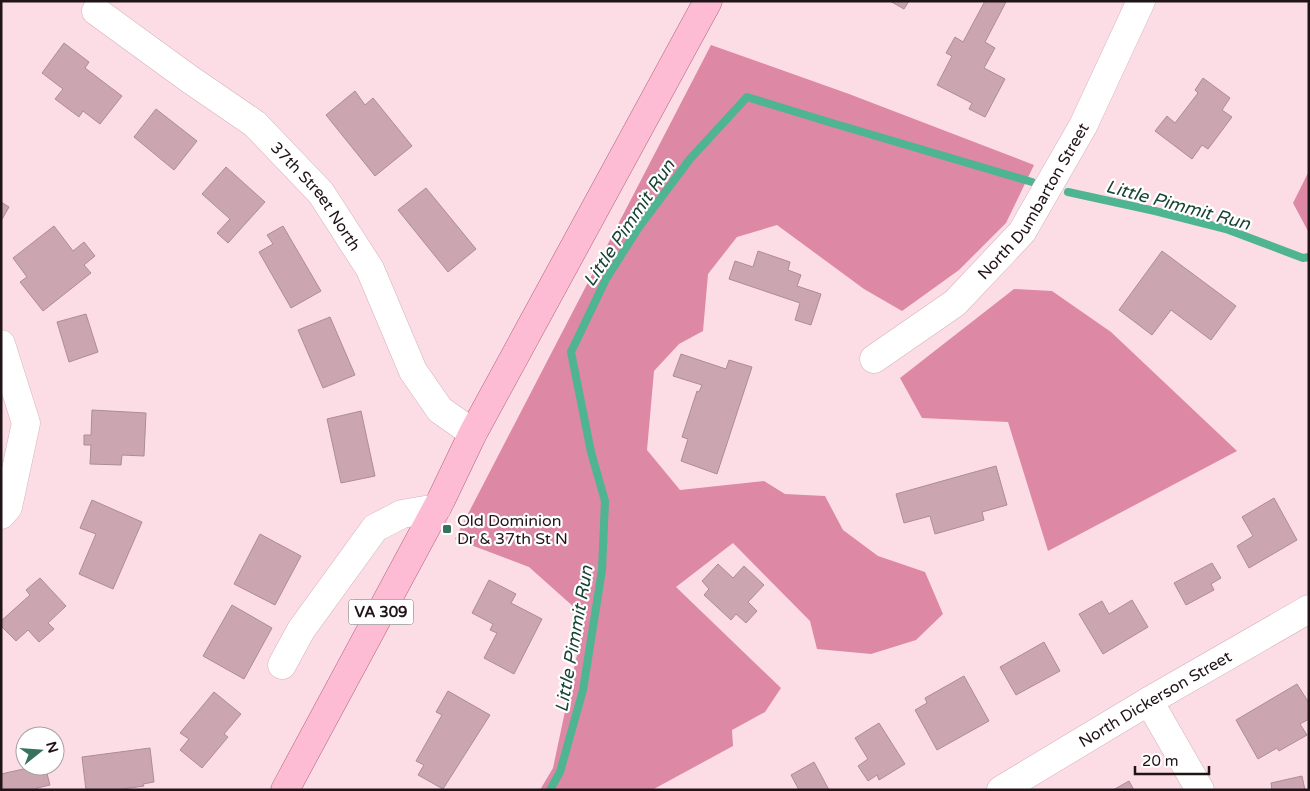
<svg xmlns="http://www.w3.org/2000/svg" width="1310" height="791" font-family="'Varela Round',sans-serif">
	<style>
		.forest { fill: #dd88a5 }
		.lines { fill: none; stroke-linecap: round; stroke-linejoin: round }
		.stream { stroke: #4eb492; stroke-width: 8 }
		.building { fill: #cba6b1; stroke: #af8b96 }
		.minor-casing { stroke: #d5b0bb; stroke-width: 29 }
		.major-casing { stroke: #af647e; stroke-width: 29 }
		.minor { stroke: #fff; stroke-width: 28 }
		.major { stroke: #fdbcd3; stroke-width: 28 }
		.poi-dot { fill: #36725d; stroke: #fff; stroke-width: 2 }
		.labels { text-anchor: middle; stroke-width: 4.5; stroke-linejoin: round; paint-order: stroke }
		.shield { fill: #fff; stroke: #645a5d; stroke-width: 1 }
		.shield-label { font-size: 15px; font-weight: bold; fill: #211418 }
		.street-label { font-size: 16px; fill: #211418; stroke: #fff }
		.poi-label { font-size: 16px; fill: #211418; stroke: #fff; text-anchor: start }
		.water-label { font-size: 18px; font-style: italic; fill: #174435; stroke: #fff }
	</style>
	<rect width="100%" height="100%" fill="#fcdde6"/>
	<g class="forest">
		<path d="M711,45L849,94L1034,165L1006,223L959,270L902,311L864,289L777,225L737,237L708,274L703,331L679,344L654,371L647,450L680,490L764,481L785,494L825,496L843,530L878,556L925,572L943,614L916,640L871,654L817,649L810,621L733,543L676,587L781,688L765,712L732,730L733,746L652,790H540L553,768L585,617L529,567L455,539Z"/>
		<path d="M1309,171V233L1293,203Z"/>
		<path d="M1014,289L1052,291L1111,332L1237,451L1048,551L1008,422L922,418L900,378Z"/>
	</g>
	<g class="lines">
		<g class="stream">
			<path d="M1068,192L1155,211L1226,229L1303,258L1309,257"/>
			<path d="M550,790L560,772L583,690L602,570L605,501L591,452L571,352L606,279L639,227L690,159L747,97L832,123L1032,182"/>
		</g>
	</g>
	<g class="building">
		<path d="M890,1H909L904,9Z"/>
		<path d="M985,1L1006,2L985,42L995,48L984,68L1005,79L985,117L969,109L972,103L937,85L952,56L946,53L955,37L963,42Z"/>
		<path d="M64,43L89,62L85,68L122,96L100,124L83,111L79,117L55,99L63,89L42,73Z"/>
		<path d="M1203,78L1230,98L1222,110L1232,117L1208,149L1202,145L1192,159L1155,131L1167,116L1175,123L1198,93L1195,90Z"/>
		<path d="M355,91L365,105L373,98L412,146L375,176L326,115Z"/>
		<path d="M156,109L197,141L174,170L134,137Z"/>
		<path d="M226,167L265,202L228,243L217,233L230,219L202,194Z"/>
		<path d="M426,188L476,249L448,272L398,210Z"/>
		<path d="M1,202L9,207L1,221Z"/>
		<path d="M54,226L73,251L84,242L95,256L84,265L91,273L43,311L20,282L27,277L13,258Z"/>
		<path d="M283,226L321,291L291,308L259,252L273,244L267,235Z"/>
		<path d="M758,251L790,262L788,270L801,275L797,286L821,294L811,325L795,320L800,303L729,279L735,261L753,267Z"/>
		<path d="M1162,251L1236,306L1211,340L1171,310L1152,335L1119,310Z"/>
		<path d="M86,314L98,352L69,362L57,322Z"/>
		<path d="M330,317L355,375L323,388L298,330Z"/>
		<path d="M681,354L726,369L729,360L752,367L717,474L681,461L688,439L682,437L697,391L699,392L702,385L673,376Z"/>
		<path d="M92,410L146,413L144,456L122,455L121,465L90,464L91,445H84V435H91Z"/>
		<path d="M361,411L375,476L341,483L327,419Z"/>
		<path d="M996,466L1007,505L982,512L984,520L935,534L930,516L904,523L896,494Z"/>
		<path d="M1274,498L1297,540L1249,568L1237,546L1253,536L1242,517Z"/>
		<path d="M92,500L142,522L113,589L79,574L96,534L80,528Z"/>
		<path d="M260,534L301,556L275,605L234,584Z"/>
		<path d="M1212,563L1221,578L1211,584L1214,590L1186,605L1174,583Z"/>
		<path d="M718,564L733,578L744,566L764,585L748,602L757,611L746,623L736,614L731,620L704,595L709,589L702,581Z"/>
		<path d="M40,578L66,606L48,623L54,629L39,642L28,630L16,641L1,626V621L30,595L26,590Z"/>
		<path d="M489,580L516,594L511,603L542,619L514,674L484,658L497,633L490,630L493,624L472,613Z"/>
		<path d="M1132,600L1148,627L1103,654L1079,614L1102,601L1109,614Z"/>
		<path d="M232,605L272,628L244,679L203,656Z"/>
		<path d="M1044,642L1060,671L1016,695L1000,667Z"/>
		<path d="M964,676L989,721L937,750L915,710L927,703L925,698Z"/>
		<path d="M1297,684L1309,703V719L1300,724L1307,735L1279,751L1277,748L1258,759L1236,720Z"/>
		<path d="M448,691L490,715L443,789L418,775L424,765L416,761L442,715L436,712Z"/>
		<path d="M214,692L241,714L224,734L228,737L202,768L180,750L189,739L180,733Z"/>
		<path d="M879,723L905,764L879,780L877,775L868,781L858,766L868,759L855,738Z"/>
		<path d="M150,748L154,782L143,784L144,786L115,790H86L82,757Z"/>
		<path d="M814,762L829,790H799L791,775Z"/>
		<path d="M37,766H45L50,785L37,788V790H1V774Z"/>
		<path d="M1302,776L1305,790H1272L1271,783Z"/>
		<path d="M1129,781L1134,790H1113Z"/>
	</g>
	<g class="lines">
		<g class="minor-casing">
			<g id="minor">
				<path id="s1" d="M96,11L188,78L255,124L321,193L370,269L413,371L440,410L473,433"/>
				<path d="M1,344L26,423L8,507L1,515"/>
				<path id="s2" d="M874,359L955,303L1022,232L1083,126L1141,1"/>
				<path d="M282,665L301,630L375,528L402,514L437,508"/>
				<path d="M1149,701L1200,790"/>
				<path id="s3" d="M1001,790L1149,701L1309,609"/>
			</g>
		</g>
		<g class="major-casing">
			<path id="major" d="M285,790L441,500L473,433L708,1"/>
		</g>
		<use href="#minor" class="minor"/>
		<use href="#major" class="major"/>
	</g>
	<rect class="poi-dot" x="442" y="524" width="10" height="10" rx="2.5"/>
	<g class="labels">
		<rect class="shield" x="348.5" y="599.5" width="65" height="25" rx="4"/>
		<g class="shield-label">
			<text x="381" y="617">VA 309</text>
		</g>
		<g class="street-label">
			<text dy="6" stroke="none"><textPath href="#s1" startOffset="290">37th Street North</textPath></text>
			<text dy="6" stroke="none"><textPath href="#s2" startOffset="228">North Dumbarton Street</textPath></text>
			<text dy="6" stroke="none"><textPath href="#s3" startOffset="179">North Dickerson Street</textPath></text>
		</g>
		<g class="poi-label">
			<text x="457" y="526">Old Dominion<tspan x="457" dy="18">Dr &amp; 37th St N</tspan></text>
		</g>
		<g class="water-label">
			<text transform="translate(1178 205) rotate(15)" y="6">Little Pimmit Run</text>
			<text transform="translate(629 223) rotate(-56)" y="6">Little Pimmit Run</text>
			<text transform="translate(574 639) rotate(-80)" y="6">Little Pimmit Run</text>
		</g>
	</g>
	<rect width="1310" height="791" fill="none" stroke="#211418" stroke-width="5"/>
	<g transform="translate(40 751) rotate(73)"><circle r="24" fill="#ffffff" stroke="#a6a1a3"/>
	<path d="M0-4L9 19L0 12L-9 19Z" fill="#36725d"/>
	<text y="-8" font-size="14" font-weight="bold" text-anchor="middle" fill="#211418">N</text>
	</g>
	<path d="M1135 766v8h74v-8" fill="none" stroke="#211418" stroke-width="2.5"/>
	<text x="1142" y="766" font-size="15" fill="#211418" stroke="#ffffff" stroke-width="4" paint-order="stroke">20 m</text>
</svg>
